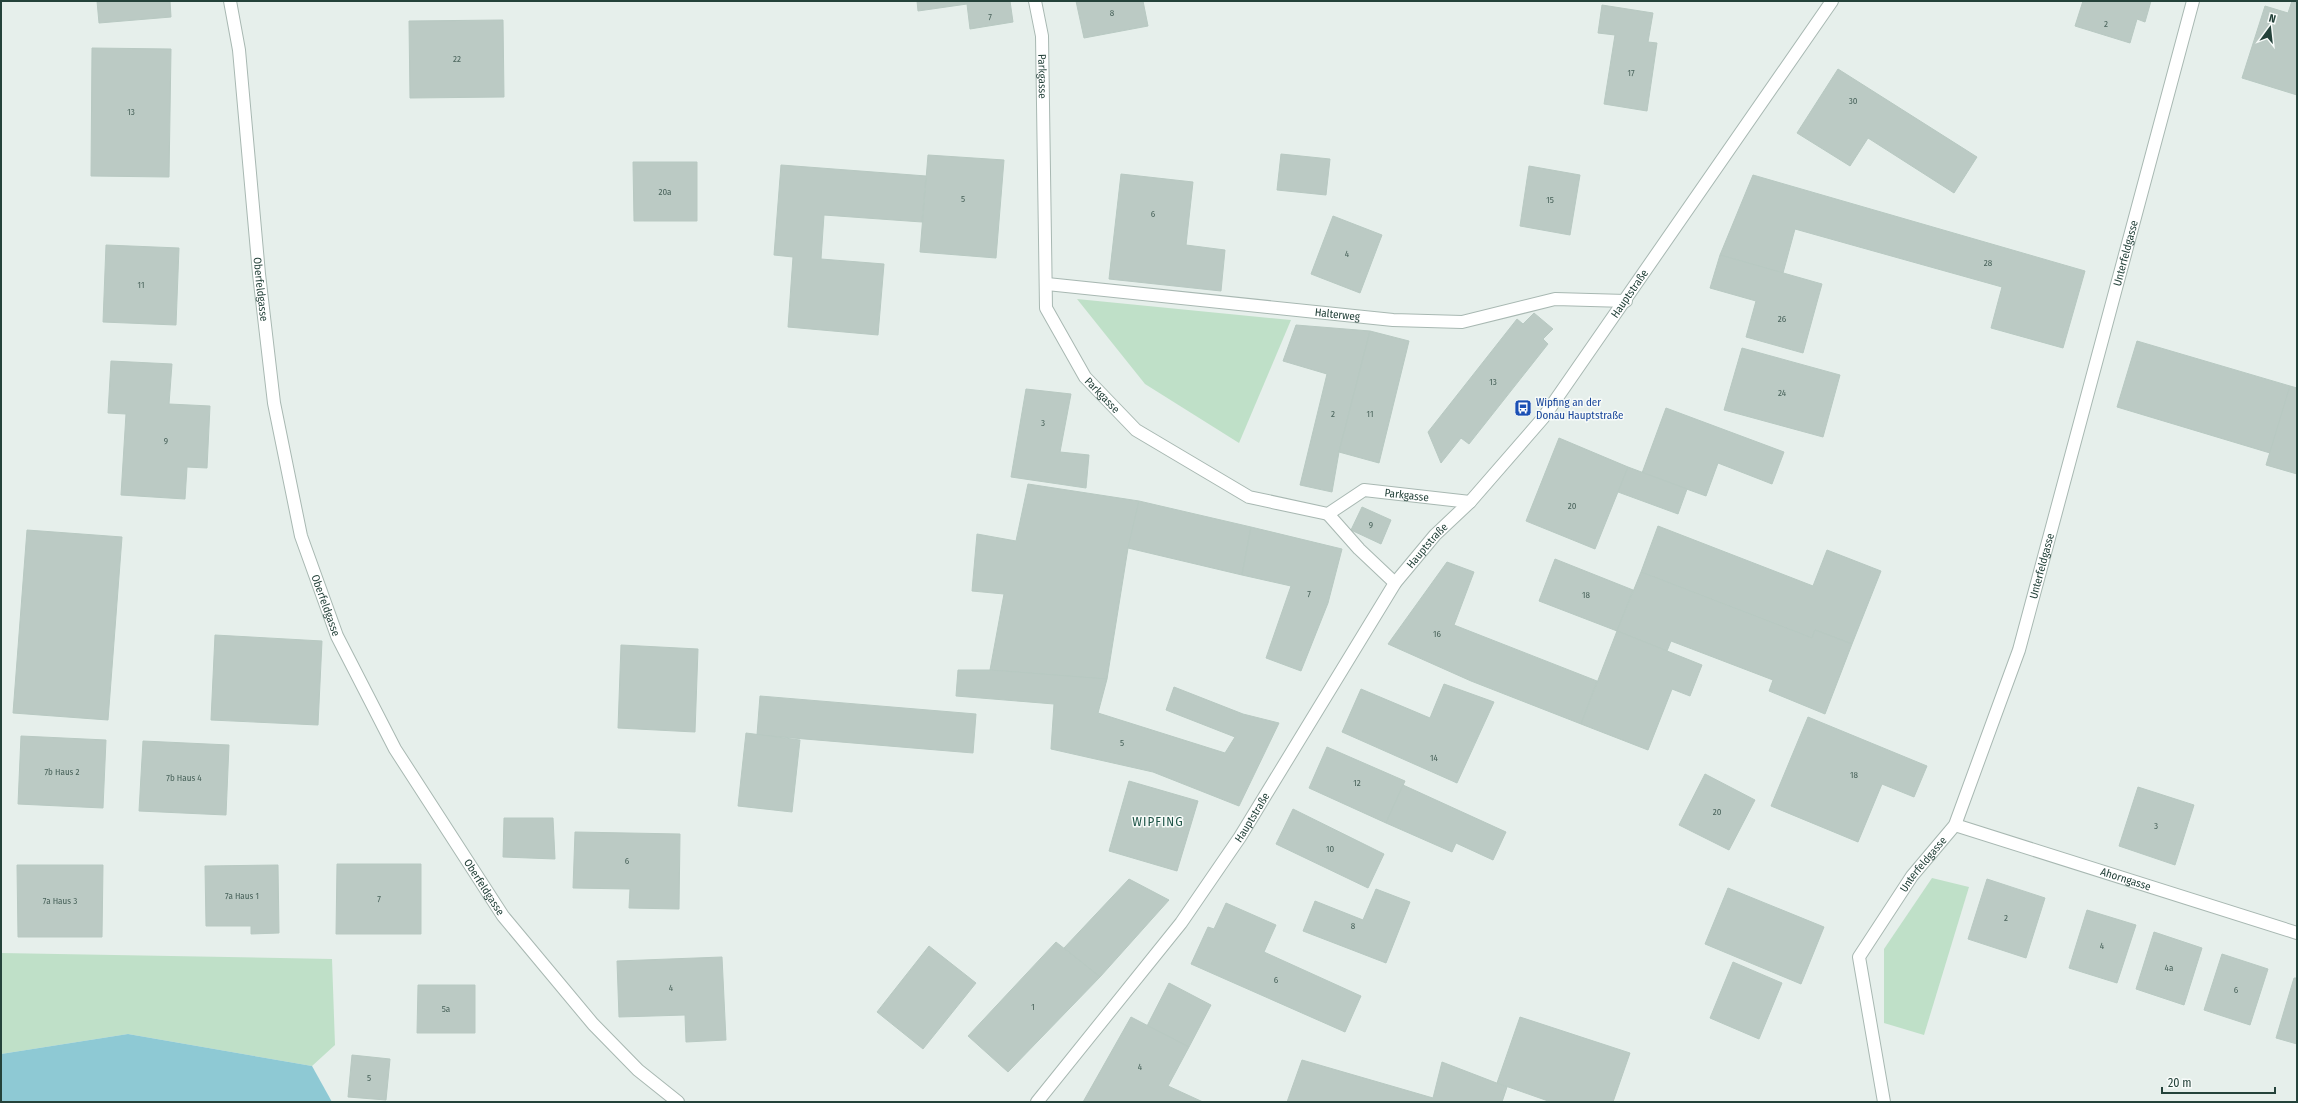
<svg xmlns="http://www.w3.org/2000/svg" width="2298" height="1103" font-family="'Fira Sans Condensed',sans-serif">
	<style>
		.green { fill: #bfe0c8 }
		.water { fill: #8ec9d4 }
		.building { fill: #bbcac4; stroke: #b8c9c2 }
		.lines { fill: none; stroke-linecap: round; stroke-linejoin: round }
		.minor-casing { stroke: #a8b8b2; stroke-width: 14 }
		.tertiary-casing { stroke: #a8b8b2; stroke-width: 14 }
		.minor { stroke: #fff; stroke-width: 12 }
		.tertiary { stroke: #fff; stroke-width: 12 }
		.labels { text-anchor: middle; stroke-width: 3; stroke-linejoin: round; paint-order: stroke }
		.number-label { font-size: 9px; fill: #4a645c }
		.street-label { font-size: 11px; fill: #24423a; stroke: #f7fbf9 }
		.transit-label { font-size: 11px; fill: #164399; stroke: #f7fbf9; text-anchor: start }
		.quarter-label { font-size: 13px; letter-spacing: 1px; fill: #1f5548; stroke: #f7fbf9 }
	</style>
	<rect width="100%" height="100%" fill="#e6efeb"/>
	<g class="green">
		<path d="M1077,299L1291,320L1239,443L1145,384Z"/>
		<path d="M1932,878L1969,887L1924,1035L1884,1023V949Z"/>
		<path d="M1,953L332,959L335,1045L312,1066L128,1034L1,1054Z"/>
	</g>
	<path class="water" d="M128,1034L312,1066L332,1102H1V1054Z"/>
	<g class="building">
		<path d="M97,1H170L171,17L99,23Z"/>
		<path d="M917,1H1010L1013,22L970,29L967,4L918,11Z"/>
		<path d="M1076,1H1143L1148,26L1084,38Z"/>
		<path d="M2083,1H2151L2145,22L2137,19L2130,43L2075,26Z"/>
		<path d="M2292,1H2297V95L2242,78L2265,6L2288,13Z"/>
		<path d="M1602,5L1653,13L1648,42L1657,43L1647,111L1604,104L1615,35L1598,33Z"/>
		<path d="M503,20L504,97L410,98L409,21Z"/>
		<path d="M92,48L171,49L169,177L91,176Z"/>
		<path d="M1838,69L1977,157L1954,193L1868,138L1850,166L1797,133Z"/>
		<path d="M1281,154L1330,159L1326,195L1277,190Z"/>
		<path d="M928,155L1004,160L996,258L920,252Z"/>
		<path d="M633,162H697V221H634Z"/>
		<path d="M781,165L926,176L922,222L824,215L821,259L884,264L878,335L788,327L793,257L774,255Z"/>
		<path d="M1529,166L1580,175L1570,235L1520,226Z"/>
		<path d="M1121,174L1193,182L1186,245L1225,250L1221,291L1109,279Z"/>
		<path d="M1753,175L2085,271L2063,348L1991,328L2002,287L1795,229L1783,273L1720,255Z"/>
		<path d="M1333,216L1382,235L1360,293L1311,274Z"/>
		<path d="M106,245L179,248L176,325L103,322Z"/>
		<path d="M1720,255L1822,284L1803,353L1746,337L1756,301L1710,288Z"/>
		<path d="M1534,313L1553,329L1543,339L1548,344L1469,444L1461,438L1441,463L1428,432L1517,319L1523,324Z"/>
		<path d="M1296,325L1370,331L1339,452L1332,492L1300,485L1327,374L1283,361Z"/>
		<path d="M1370,331L1409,341L1379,463L1339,452Z"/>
		<path d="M2137,341L2290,386L2270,453L2117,407Z"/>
		<path d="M1742,348L1840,375L1823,437L1724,410Z"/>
		<path d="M111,361L172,364L169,404L210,406L207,468L187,467L185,499L121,495L126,414L108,413Z"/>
		<path d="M2290,386L2297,388V474L2266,465Z"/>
		<path d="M1026,389L1071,394L1060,452L1089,455L1086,488L1011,477Z"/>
		<path d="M1666,408L1784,452L1772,484L1718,463L1706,496L1642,473Z"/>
		<path d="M1559,438L1628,467L1595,549L1526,521Z"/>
		<path d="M1628,467L1687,489L1678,514L1618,492Z"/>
		<path d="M1028,484L1139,501L1128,548L1107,679L990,670L1004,594L972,591L977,534L1016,541Z"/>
		<path d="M1139,501L1251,527L1242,575L1128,548Z"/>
		<path d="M1362,507L1391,520L1381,544L1351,530Z"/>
		<path d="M1658,526L1813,586L1827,550L1881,571L1852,644L1815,630L1812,638L1641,572Z"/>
		<path d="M1251,527L1342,549L1328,603L1301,671L1266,658L1291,586L1242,575Z"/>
		<path d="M27,530L122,537L108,720L13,713Z"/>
		<path d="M1555,559L1633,590L1617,631L1539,601Z"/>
		<path d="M1447,562L1474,572L1454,625L1597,681L1581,724L1471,681L1388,644Z"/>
		<path d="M1641,572L1812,638L1815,630L1852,644L1825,714L1769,691L1773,680L1671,641L1667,651L1617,631Z"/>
		<path d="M1617,631L1702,665L1690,696L1672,689L1648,750L1581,724Z"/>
		<path d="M215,635L322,641L318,725L211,720Z"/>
		<path d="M621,645L698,649L695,732L618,728Z"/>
		<path d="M958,670H990L1107,679L1098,713L1225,753L1235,737L1166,710L1174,687L1243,714L1279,723L1239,806L1153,772L1051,749L1054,704L956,696Z"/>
		<path d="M1444,684L1494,702L1457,783L1342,732L1361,689L1430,718Z"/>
		<path d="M760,696L976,714L973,753L757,735Z"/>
		<path d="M1808,717L1927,766L1914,797L1882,784L1858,842L1771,806Z"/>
		<path d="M746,733L800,740L792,812L738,806Z"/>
		<path d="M21,736L106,740L103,808L18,804Z"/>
		<path d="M143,741L229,745L226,815L139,811Z"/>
		<path d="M1327,747L1405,781L1386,823L1309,788Z"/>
		<path d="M1705,774L1755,800L1729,850L1679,825Z"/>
		<path d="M1129,781L1198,801L1177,871L1109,851Z"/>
		<path d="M1403,785L1506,832L1493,860L1456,843L1452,852L1386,823Z"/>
		<path d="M2138,787L2194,805L2175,865L2119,846Z"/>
		<path d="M1293,809L1384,854L1368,888L1276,844Z"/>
		<path d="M504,818H553L555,859L503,857Z"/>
		<path d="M575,832L680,834L679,909L629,908L630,889L573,888Z"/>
		<path d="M337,864H421V934H336Z"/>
		<path d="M17,865H103L102,937H18Z"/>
		<path d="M278,865L279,933L251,934V926H206L205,866Z"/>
		<path d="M1129,879L1169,900L1100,977L1064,948Z"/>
		<path d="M1987,879L2045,898L2026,958L1968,939Z"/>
		<path d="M1728,888L1824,927L1801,984L1705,944Z"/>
		<path d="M1376,889L1410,902L1386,963L1303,931L1315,901L1363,920Z"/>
		<path d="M1226,903L1276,925L1264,952L1361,996L1345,1032L1191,964L1208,927L1214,929Z"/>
		<path d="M2087,910L2136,925L2117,983L2069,968Z"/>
		<path d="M2154,932L2202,948L2184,1005L2136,989Z"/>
		<path d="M1056,942L1100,977L1008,1072L968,1036Z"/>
		<path d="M929,946L976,983L923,1049L877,1012Z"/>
		<path d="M2222,954L2268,969L2250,1025L2204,1010Z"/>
		<path d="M722,957L726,1040L686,1042L685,1015L619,1017L617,961Z"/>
		<path d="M1733,962L1782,983L1759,1039L1710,1018Z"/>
		<path d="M2294,978H2297V1044L2276,1038Z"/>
		<path d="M1169,983L1211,1005L1189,1047L1147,1026Z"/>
		<path d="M418,985H475V1033H417Z"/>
		<path d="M1131,1017L1189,1047L1168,1086L1203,1102H1083Z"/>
		<path d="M1520,1017L1630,1053L1613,1102H1551L1497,1083Z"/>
		<path d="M352,1055L390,1059L386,1100L348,1097Z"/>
		<path d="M1302,1060L1433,1098L1442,1062L1507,1087L1502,1102H1287Z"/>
	</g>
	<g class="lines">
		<g class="minor-casing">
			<g id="minor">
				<path id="s1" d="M230,1L239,50L259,274L274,403L301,536L337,636L395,749L503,916L593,1024L638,1070L678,1102"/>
				<path id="s2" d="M1035,1L1042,36L1046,308L1085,377L1136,430L1249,497L1328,514L1364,490L1470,502"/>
				<path id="s3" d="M1047,284L1393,320L1462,322L1555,299L1626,301"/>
				<path d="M1328,514L1359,549L1395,583"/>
				<path id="s4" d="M1955,825L2297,933"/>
				<path id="s5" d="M1884,1102L1859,957L1912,876L1955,825L2019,650L2193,1"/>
			</g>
		</g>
		<g class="tertiary-casing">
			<g id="tertiary">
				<path id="s6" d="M1037,1102L1181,923L1240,837L1395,583L1435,535L1470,502L1543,418L1832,1"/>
			</g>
		</g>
		<use href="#minor" class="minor"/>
		<use href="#tertiary" class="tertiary"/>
	</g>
	<defs>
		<g id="bus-square" transform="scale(0.9)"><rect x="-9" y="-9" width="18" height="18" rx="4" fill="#1a4fb4" stroke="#f7fbf9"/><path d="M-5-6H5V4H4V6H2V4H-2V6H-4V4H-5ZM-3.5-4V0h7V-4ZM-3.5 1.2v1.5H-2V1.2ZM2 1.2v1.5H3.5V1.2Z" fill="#fff"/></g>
	</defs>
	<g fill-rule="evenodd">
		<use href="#bus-square" x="1523" y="408"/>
	</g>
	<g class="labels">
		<g class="number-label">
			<text x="1112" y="16">8</text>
			<text x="990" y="20">7</text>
			<text x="2106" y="27">2</text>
			<text x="457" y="62">22</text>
			<text x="1631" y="76">17</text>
			<text x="1853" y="104">30</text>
			<text x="131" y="115">13</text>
			<text x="665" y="195">20a</text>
			<text x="963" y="202">5</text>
			<text x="1550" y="203">15</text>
			<text x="1153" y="217">6</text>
			<text x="1347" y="257">4</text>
			<text x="1988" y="266">28</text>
			<text x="141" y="288">11</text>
			<text x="1782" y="322">26</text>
			<text x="1493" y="385">13</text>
			<text x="1782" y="396">24</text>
			<text x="1333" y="417">2</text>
			<text x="1370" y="417">11</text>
			<text x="1043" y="426">3</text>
			<text x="166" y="444">9</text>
			<text x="1572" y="509">20</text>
			<text x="1371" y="528">9</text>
			<text x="1309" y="597">7</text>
			<text x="1586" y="598">18</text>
			<text x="1437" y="637">16</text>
			<text x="1122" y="746">5</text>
			<text x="1434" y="761">14</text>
			<text x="62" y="775">7b Haus 2</text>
			<text x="1854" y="778">18</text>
			<text x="184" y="781">7b Haus 4</text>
			<text x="1357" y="786">12</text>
			<text x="1717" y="815">20</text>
			<text x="2156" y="829">3</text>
			<text x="1330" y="852">10</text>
			<text x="627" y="864">6</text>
			<text x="242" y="899">7a Haus 1</text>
			<text x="379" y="902">7</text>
			<text x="60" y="904">7a Haus 3</text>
			<text x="2006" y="921">2</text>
			<text x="1353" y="929">8</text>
			<text x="2102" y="949">4</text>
			<text x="2169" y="971">4a</text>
			<text x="1276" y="983">6</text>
			<text x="671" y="991">4</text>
			<text x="2236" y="993">6</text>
			<text x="1033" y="1010">1</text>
			<text x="446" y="1012">5a</text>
			<text x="1140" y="1070">4</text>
			<text x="369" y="1081">5</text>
		</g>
		<g class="street-label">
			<text dy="4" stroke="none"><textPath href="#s2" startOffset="76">Parkgasse</textPath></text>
			<text dy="4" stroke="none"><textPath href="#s5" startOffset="908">Unterfeldgasse</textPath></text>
			<text dy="4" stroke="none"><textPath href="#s1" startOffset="290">Oberfeldgasse</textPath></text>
			<text dy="4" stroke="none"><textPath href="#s6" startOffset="1005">Hauptstraße</textPath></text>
			<text dy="4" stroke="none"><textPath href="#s3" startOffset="292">Halterweg</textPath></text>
			<text dy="4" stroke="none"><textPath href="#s2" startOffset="412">Parkgasse</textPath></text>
			<text dy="4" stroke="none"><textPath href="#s2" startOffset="759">Parkgasse</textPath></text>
			<text dy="4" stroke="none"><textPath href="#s6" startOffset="681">Hauptstraße</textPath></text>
			<text dy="4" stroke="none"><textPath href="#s5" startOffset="584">Unterfeldgasse</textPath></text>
			<text dy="4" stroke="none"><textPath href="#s1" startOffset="614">Oberfeldgasse</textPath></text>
			<text dy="4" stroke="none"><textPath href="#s6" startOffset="357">Hauptstraße</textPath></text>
			<text dy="4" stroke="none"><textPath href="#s5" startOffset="260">Unterfeldgasse</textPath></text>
			<text dy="4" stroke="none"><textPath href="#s4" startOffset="179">Ahorngasse</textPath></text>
			<text dy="4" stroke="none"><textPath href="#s1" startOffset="938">Oberfeldgasse</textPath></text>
		</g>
		<g class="transit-label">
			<text x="1536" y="406">Wipfing an der<tspan x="1536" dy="13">Donau Hauptstraße</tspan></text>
		</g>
		<g class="quarter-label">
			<text x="1158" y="826">WIPFING</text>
		</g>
	</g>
	<rect width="2298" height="1103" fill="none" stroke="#24423a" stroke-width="4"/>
	<g transform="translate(2270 28) rotate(15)" stroke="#f7fbf9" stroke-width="3" paint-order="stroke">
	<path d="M0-3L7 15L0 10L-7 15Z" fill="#24423a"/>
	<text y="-6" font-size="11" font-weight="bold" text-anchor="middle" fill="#24423a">N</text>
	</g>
	<path d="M2162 1087v6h113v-6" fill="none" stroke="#24423a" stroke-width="2"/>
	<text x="2168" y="1087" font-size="12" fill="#24423a" stroke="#f7fbf9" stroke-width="3" paint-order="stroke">20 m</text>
</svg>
